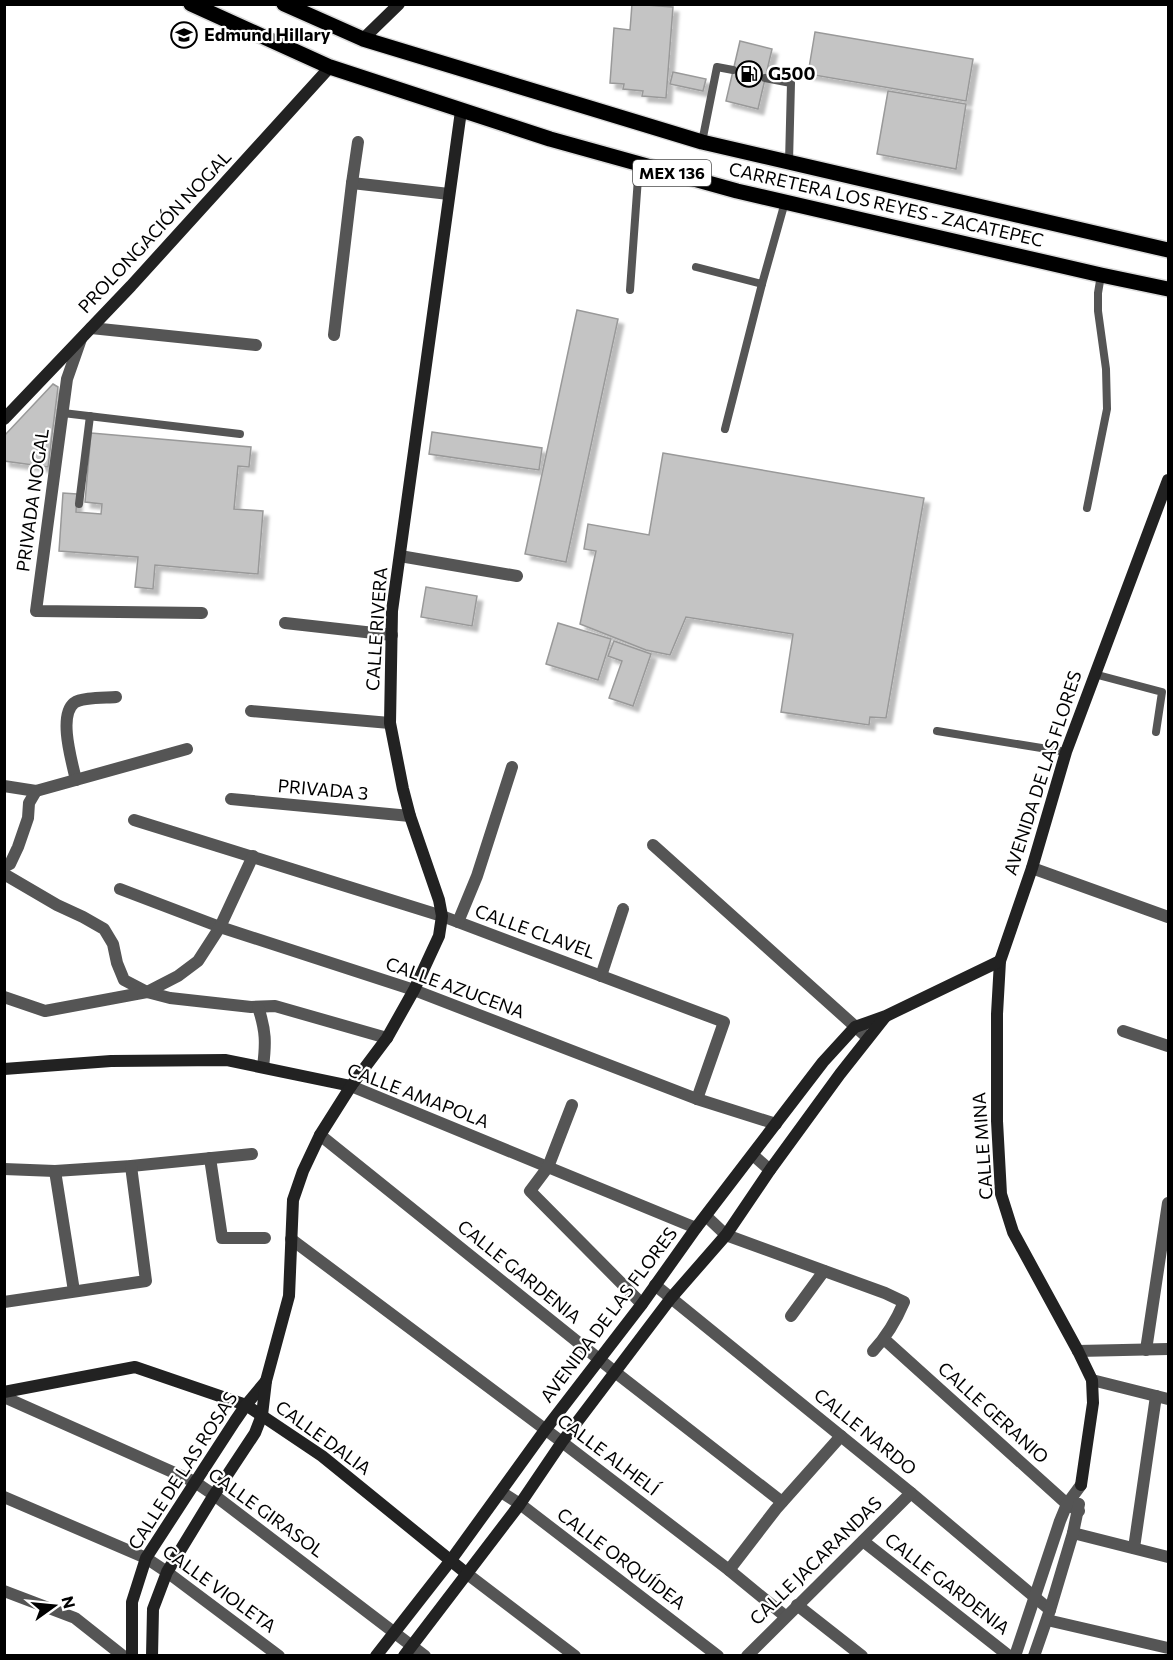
<svg xmlns="http://www.w3.org/2000/svg" width="1173" height="1660" font-family="Commissioner,sans-serif">
	<style>
		.building { fill: #c4c4c4; stroke: #999; stroke-width: 1.5; filter: url(#shadow) }
		.lines { fill: none; stroke-linecap: round; stroke-linejoin: round }
		.primary-casing { stroke: #dbdbdb; stroke-width: 18 }
		.lane { stroke: #555; stroke-width: 8 }
		.street { stroke: #555; stroke-width: 12 }
		.secondary { stroke: #222; stroke-width: 12 }
		.primary { stroke: #000; stroke-width: 15 }
		.labels { text-anchor: middle; stroke-width: 4.5; stroke-linejoin: round; paint-order: stroke }
		.shield { fill: #fff; stroke: #4c4c4c; stroke-width: 1.5 }
		.shield-label { font-size: 16px; font-weight: bold; fill: #000 }
		.poi-label { font-size: 18px; font-weight: bold; fill: #000; stroke: #fff; text-anchor: start }
		.street-label { font-size: 18px; fill: #000; stroke: #fff }
	</style>
	<defs>
		<filter id="shadow"><feDropShadow dx="5.5" dy="5.5" stdDeviation="1.5" flood-color="#0004"/></filter>
	</defs>
	<rect width="100%" height="100%" fill="#fff"/>
	<g class="building">
		<path d="M632,4L673,7L666,98L642,96L643,91L623,89L624,84L610,83L614,28L630,30Z"/>
		<path d="M815,32L973,59L966,101L808,74Z"/>
		<path d="M740,41L772,49L758,109L726,101Z"/>
		<path d="M673,72L706,79L703,91L670,84Z"/>
		<path d="M888,91L966,104L956,169L877,154Z"/>
		<path d="M577,310L618,319L566,562L525,554Z"/>
		<path d="M53,384L58,387L48,467L4,461V436Z"/>
		<path d="M432,432L542,448L539,470L429,454Z"/>
		<path d="M91,433L251,447L249,467L238,466L234,509L263,511L258,574L155,565L153,589L135,587L138,557L59,551L63,493L77,494L76,512L101,514L102,504L85,502Z"/>
		<path d="M663,453L924,498L886,718L870,717L869,725L781,712L793,634L686,617L670,655L646,650L580,624L596,551L584,549L588,524L649,535Z"/>
		<path d="M426,587L477,596L472,626L421,617Z"/>
		<path d="M558,623L611,639L598,680L546,664Z"/>
		<path d="M614,641L651,654L633,706L609,698L622,661L608,656Z"/>
	</g>
	<g class="lines">
		<g class="primary-casing">
			<g id="primary">
				<path d="M191,4L330,67L550,139L737,191L1101,275L1168,289"/>
				<path d="M284,4L363,39L702,142L1168,250"/>
			</g>
		</g>
		<g class="lane">
			<path d="M765,78L791,83L789,162"/>
			<path d="M702,142L717,67L733,70"/>
			<path d="M696,267L762,284L785,202"/>
			<path d="M630,290L639,164"/>
			<path d="M63,413L240,434"/>
			<path d="M725,429L762,284"/>
			<path d="M79,504L90,416"/>
			<path d="M1087,508L1107,409L1106,369L1098,311V293L1101,275"/>
			<path d="M1094,674L1162,692L1156,732"/>
			<path d="M937,731L1066,752"/>
		</g>
		<g class="street">
			<path d="M352,183L449,194"/>
			<path d="M91,328L256,345"/>
			<path d="M334,335L352,183L358,142"/>
			<path d="M81,339L67,379L36,611L202,613"/>
			<path d="M400,556L517,576"/>
			<path d="M285,623L392,635"/>
			<path d="M251,711L390,723"/>
			<path d="M76,780C72,762 58,716 74,703C82,697 106,698 116,697"/>
			<path d="M4,786L36,791L187,749"/>
			<path d="M231,799L410,816"/>
			<path d="M134,820L442,916L724,1022L697,1099"/>
			<path d="M653,845L868,1038"/>
			<path d="M4,867L10,864L18,847L28,818L29,803L36,791"/>
			<path d="M1032,868L1168,917"/>
			<path d="M4,874L57,905L83,917L104,929L113,944L117,963L124,980L147,992L170,998L251,1007L275,1006L387,1038"/>
			<path d="M120,889L220,927L414,990L697,1099L776,1124"/>
			<path d="M458,922L477,876L512,767"/>
			<path d="M601,976L623,909"/>
			<path d="M4,997L45,1011L147,992L178,976L198,961L220,927L253,856"/>
			<path d="M258,1007C266,1031 266,1043 263,1067"/>
			<path d="M1123,1031L1168,1046"/>
			<path d="M351,1086L696,1228"/>
			<path d="M572,1105L548,1167L530,1191L642,1304"/>
			<path d="M320,1135L615,1372L782,1502"/>
			<path d="M753,1155L770,1170"/>
			<path d="M210,1158L222,1238H265"/>
			<path d="M4,1169L55,1171L131,1166L252,1154"/>
			<path d="M55,1171L74,1291"/>
			<path d="M706,1216L726,1235L885,1293L904,1302C896,1321 887,1336 873,1351"/>
			<path d="M291,1239L562,1442L729,1570L785,1616"/>
			<path d="M655,1285L911,1493L1050,1610"/>
			<path d="M4,1302L146,1281L131,1166"/>
			<path d="M791,1316L824,1271"/>
			<path d="M884,1339L1067,1504L1079,1511"/>
			<path d="M1146,1350L1168,1203"/>
			<path d="M1078,1351L1168,1349"/>
			<path d="M1092,1380L1168,1399"/>
			<path d="M4,1397L195,1482L214,1495L425,1656"/>
			<path d="M501,1492L520,1504L718,1656"/>
			<path d="M4,1497L146,1558L167,1572L279,1656"/>
			<path d="M1073,1533L1168,1557"/>
			<path d="M863,1541L1009,1656"/>
			<path d="M1134,1548L1156,1396"/>
			<path d="M729,1570L776,1509L841,1436"/>
			<path d="M466,1573L575,1656"/>
			<path d="M4,1591L75,1618L123,1656"/>
			<path d="M797,1605L862,1656"/>
			<path d="M1047,1620L1168,1648"/>
			<path d="M747,1656L911,1493"/>
			<path d="M1015,1656L1060,1521L1067,1504L1081,1485"/>
			<path d="M1034,1656L1050,1610L1073,1533L1079,1504"/>
		</g>
		<g class="secondary">
			<path d="M363,39L399,4"/>
			<path d="M4,419L131,286L330,67"/>
			<path d="M4,1069L111,1061L226,1060L351,1086"/>
			<path d="M4,1392L135,1367L246,1405L322,1456L466,1573"/>
			<path d="M1081,1485L1093,1403L1092,1380L1078,1351L1013,1232L1001,1194L997,1121V1014L1000,961L1032,868L1066,752L1168,480"/>
			<path d="M132,1656V1602L146,1558L235,1421L246,1405L266,1381"/>
			<path d="M152,1656L153,1609L167,1572L214,1495L255,1433L262,1415L266,1381L289,1296L293,1200L303,1171L320,1135L351,1086L387,1038L414,990L439,936L442,916L439,900L410,816L403,789L390,723L392,611L461,111"/>
			<path d="M376,1656L451,1560L545,1430L642,1304L696,1228L823,1062L855,1027L886,1016L1000,961"/>
			<path d="M404,1656L520,1504L562,1442L671,1298L726,1235L770,1170L840,1074L885,1017"/>
		</g>
		<use href="#primary" class="primary"/>
	</g>
	<defs>
		<g id="school-ring" transform="scale(1.35)"><circle r="9.5" fill="#fff" stroke="#000" stroke-width="1.5"/><path d="M0-5L7-2L0 1L-7-2ZM-4 1L0 2.5L4 1V4Q0 6-4 4Z" fill="#000"/></g>
		<g id="fuel-ring" transform="scale(1.35)"><circle r="9.5" fill="#fff" stroke="#000" stroke-width="1.5"/><path d="M-5.5-6h7V0h2V4h1.3V-2.5L3-4.5l.8-.8L6-3V5H2.5V1h-1V6h-7ZM-4.2-4.7v3.2H.2V-4.7Z" fill="#000"/></g>
	</defs>
	<g fill-rule="evenodd">
		<use href="#school-ring" x="184" y="35"/>
		<use href="#fuel-ring" x="749" y="74"/>
	</g>
	<g class="labels">
		<rect class="shield" x="633" y="160" width="78" height="26" rx="4.5"/>
		<g class="shield-label">
			<text x="672" y="179">MEX 136</text>
		</g>
		<g class="poi-label">
			<text x="204" y="41">Edmund Hillary</text>
			<text x="768" y="80">G500</text>
		</g>
		<g class="street-label">
			<text transform="translate(886 205) rotate(13)" y="6">CARRETERA LOS REYES - ZACATEPEC</text>
			<text transform="translate(155 232) rotate(-47)" y="6">PROLONGACIÓN NOGAL</text>
			<text transform="translate(33 500) rotate(-82)" y="6">PRIVADA NOGAL</text>
			<text transform="translate(377 629) rotate(-86)" y="6">CALLE RIVERA</text>
			<text transform="translate(1043 773) rotate(-72)" y="6">AVENIDA DE LAS FLORES</text>
			<text transform="translate(323 790) rotate(5)" y="6">PRIVADA 3</text>
			<text transform="translate(535 932) rotate(20)" y="6">CALLE CLAVEL</text>
			<text transform="translate(455 988) rotate(20)" y="6">CALLE AZUCENA</text>
			<text transform="translate(418 1096) rotate(21)" y="6">CALLE AMAPOLA</text>
			<text transform="translate(983 1146) rotate(-94)" y="6">CALLE MINA</text>
			<text transform="translate(519 1272) rotate(39)" y="6">CALLE GARDENIA</text>
			<text transform="translate(609 1315) rotate(-53)" y="6">AVENIDA DE LAS FLORES</text>
			<text transform="translate(993 1413) rotate(42)" y="6">CALLE GERANIO</text>
			<text transform="translate(865 1432) rotate(39)" y="6">CALLE NARDO</text>
			<text transform="translate(323 1438) rotate(36)" y="6">CALLE DALIA</text>
			<text transform="translate(608 1455) rotate(37)" y="6">CALLE ALHELÍ</text>
			<text transform="translate(183 1471) rotate(-57)" y="6">CALLE DE LAS ROSAS</text>
			<text transform="translate(266 1513) rotate(36)" y="6">CALLE GIRASOL</text>
			<text transform="translate(621 1559) rotate(37)" y="6">CALLE ORQUÍDEA</text>
			<text transform="translate(816 1561) rotate(-44)" y="6">CALLE JACARANDAS</text>
			<text transform="translate(947 1584) rotate(38)" y="6">CALLE GARDENIA</text>
			<text transform="translate(219 1589) rotate(36)" y="6">CALLE VIOLETA</text>
		</g>
	</g>
	<rect width="1173" height="1660" fill="none" stroke="#000000" stroke-width="12"/>
	<g transform="translate(54 1606) rotate(75)" stroke="#ffffff" stroke-width="4.5" paint-order="stroke">
	<path d="M0-4.5L10 22L0 15L-10 22Z" fill="#000000"/>
	<text y="-9" font-size="16" font-weight="bold" text-anchor="middle" fill="#000000">N</text>
	</g>
</svg>
